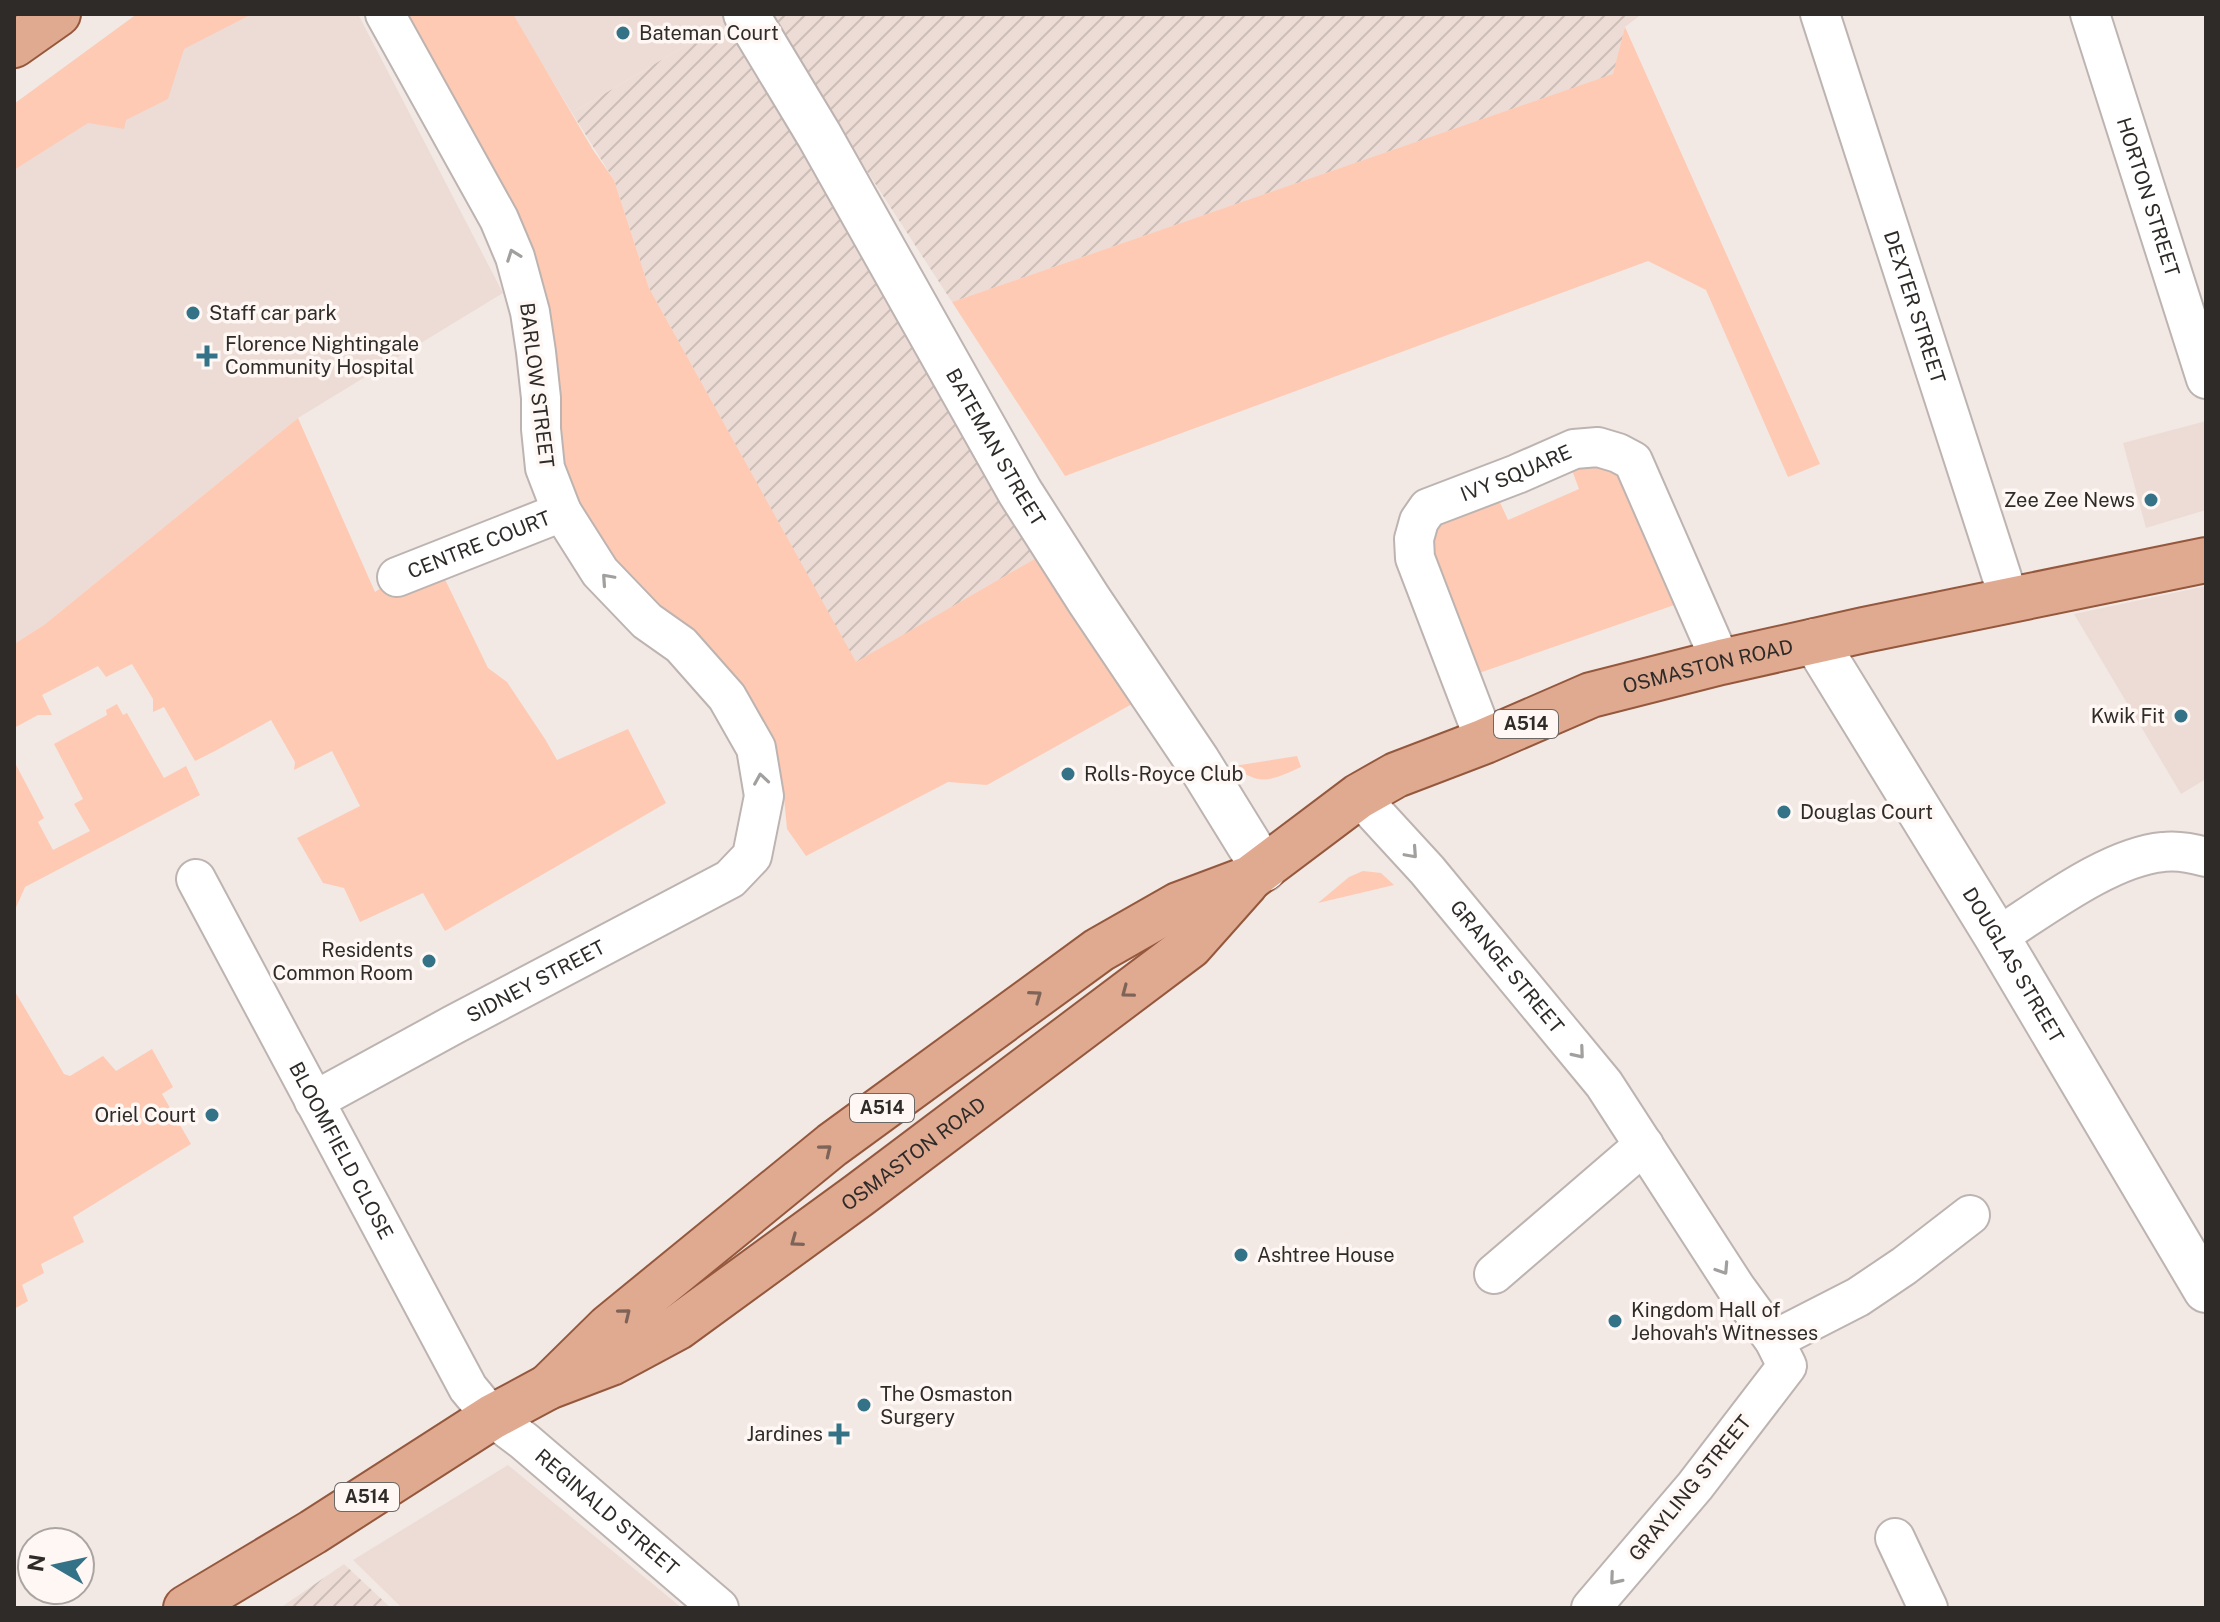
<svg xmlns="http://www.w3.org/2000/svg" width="2220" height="1622" font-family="'Public Sans',sans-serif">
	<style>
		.built { fill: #eddcd5 }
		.industrial { fill: url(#industrial-furrows) }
		.grass { fill: #fecab4 }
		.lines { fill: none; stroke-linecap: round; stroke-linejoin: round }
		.minor-casing { stroke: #bdb4b1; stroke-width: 42 }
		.tertiary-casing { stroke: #bdb4b1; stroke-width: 48 }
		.primary-casing { stroke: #95583d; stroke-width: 48 }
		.minor { stroke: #fff; stroke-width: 38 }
		.tertiary { stroke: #fff; stroke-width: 44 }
		.primary { stroke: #e0aa91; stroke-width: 44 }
		.oneway { stroke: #a1a09f }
		.oneway2 { stroke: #7e6458 }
		.poi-dot { fill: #347288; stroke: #fef7f3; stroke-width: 3 }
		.labels { text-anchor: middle; stroke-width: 7; stroke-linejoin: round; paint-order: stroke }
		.shield { fill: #fef7f3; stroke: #6c6866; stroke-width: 2 }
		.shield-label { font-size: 18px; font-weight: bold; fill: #2e2b29 }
		.poi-label { font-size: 20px; fill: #2e2b29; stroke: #fef7f3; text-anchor: start }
		.street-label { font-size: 20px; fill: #2e2b29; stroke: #fef7f3 }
	</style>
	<defs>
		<pattern id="industrial-furrows" width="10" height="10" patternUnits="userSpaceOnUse" patternTransform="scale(2)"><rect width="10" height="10" fill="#eddcd5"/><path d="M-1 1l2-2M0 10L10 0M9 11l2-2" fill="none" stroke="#ccbdb7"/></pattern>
	</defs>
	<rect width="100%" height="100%" fill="#f2e9e5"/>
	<g class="built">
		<path d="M137,14H358L503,293L298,418L44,625L14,644V104Z"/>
		<path d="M512,14H722L727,21L572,113Z"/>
		<path d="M2206,421V510L2146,528L2123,443Z"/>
		<path d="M2206,586V779L2181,794L2074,614Z"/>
		<path d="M508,1465L682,1608H402L353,1560Z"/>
	</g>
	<g class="industrial">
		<path d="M765,14H1642L1625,27L1614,74L952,302Z"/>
		<path d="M727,21L1045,553L856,663L649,288L614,180L572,113Z"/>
		<path d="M344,1564L391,1608H280Z"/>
	</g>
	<g class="grass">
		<path d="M137,14H252L184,49L168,99L126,120L124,129L88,123L14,170V104Z"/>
		<path d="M408,14H513L593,150L614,180L649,288L856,662L1045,553L1132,704L987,785L948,782L806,856L787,829L783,787L750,711L628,583L573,501L560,448L544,295L528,236L444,87Z"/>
		<path d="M1625,27L1820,464L1788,477L1706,290L1648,261L1065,476L952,302L1613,74Z"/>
		<path d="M298,418L375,592L397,577L438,565L488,668L507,682L545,739L557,760L628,729L666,803L445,931L423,893L360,922L344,888L323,883L297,838L360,806L332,751L294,770L295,762L271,720L215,751L195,761L164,707L153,712V699L132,664L106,677L98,666L42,695L52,715H38L14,728V644L44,625Z"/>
		<path d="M1590,462L1618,472L1680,603L1479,673L1432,555L1433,535L1440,515L1497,496L1508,520L1579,489L1570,465Z"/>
		<path d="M117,704L123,715L127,713L164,778L186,766L200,795L25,887L14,912V761L44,818L38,822L53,850L90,831L74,804L83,799L54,744L107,715L106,710Z"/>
		<path d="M1297,756L1301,767C1274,779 1260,788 1234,766Z"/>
		<path d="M1363,871L1381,873L1394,885L1318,903L1349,877Z"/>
		<path d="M14,990L64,1074L70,1076L103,1056L116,1071L152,1049L173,1087L162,1094L191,1144L73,1217L84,1242L41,1264L44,1273L22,1285L28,1301L14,1309Z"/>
	</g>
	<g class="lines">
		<g class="minor-casing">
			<g id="minor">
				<path id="s1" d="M1820,14L2009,599"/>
				<path id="s2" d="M2090,14L2206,379"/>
				<path id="s3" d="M397,577L562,512"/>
				<path id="s4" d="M1485,741L1415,558L1414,539L1419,521L1428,508L1517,474L1574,449L1598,447L1618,453L1633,461L1721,662"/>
				<path id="s5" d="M1359,796L1427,870L1604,1084L1736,1288L1774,1340L1787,1366L1695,1486L1591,1608"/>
				<path id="s6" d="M196,879L468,1388L492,1417L524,1441L719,1608"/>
				<path d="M1997,937C2043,908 2109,857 2163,852C2177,850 2192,853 2206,857"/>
				<path id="s7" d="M314,1101L453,1025L730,879L752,856L764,796L756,748L727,697L681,645L647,621L600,572L562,512L545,468L541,429V398L536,352L530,312L515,257L499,219L385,14"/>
				<path d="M1494,1274L1644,1145"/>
				<path d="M1774,1340L1858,1297L1904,1266L1970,1215"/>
				<path d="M1895,1538L1928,1608"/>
			</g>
		</g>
		<g class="tertiary-casing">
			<g id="tertiary">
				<path id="s8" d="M746,14L819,135L1020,492L1089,600L1198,762L1264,869"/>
				<path id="s9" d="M1815,641L1997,937L2206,1290"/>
			</g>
		</g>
		<g class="primary-casing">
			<g id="primary">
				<path d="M14,45L58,14"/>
				<path id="s10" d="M548,1387L609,1327L832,1145L1099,950L1178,905L1250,878L1359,796L1396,775L1485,741L1591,695L1721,662L1864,630L2206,560"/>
				<path id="s11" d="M186,1608L313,1532L492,1417L548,1387L611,1363L678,1327L859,1195L1190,946L1246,883"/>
			</g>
		</g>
		<use href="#minor" class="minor"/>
		<use href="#tertiary" class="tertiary"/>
		<use href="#primary" class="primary"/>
	</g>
	<defs><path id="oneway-chevron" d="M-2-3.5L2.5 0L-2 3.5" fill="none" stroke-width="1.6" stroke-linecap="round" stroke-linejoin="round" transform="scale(2)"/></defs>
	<g class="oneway">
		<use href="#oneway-chevron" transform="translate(513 255) rotate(-110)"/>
		<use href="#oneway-chevron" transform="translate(607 579) rotate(-132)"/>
		<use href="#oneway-chevron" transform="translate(761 779) rotate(-99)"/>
		<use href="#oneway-chevron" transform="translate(1412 853) rotate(48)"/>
		<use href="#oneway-chevron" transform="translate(1579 1053) rotate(50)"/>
		<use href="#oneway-chevron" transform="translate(1723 1269) rotate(57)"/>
		<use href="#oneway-chevron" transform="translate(1615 1579) rotate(130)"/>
	</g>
	<g class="oneway2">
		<use href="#oneway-chevron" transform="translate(1127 992) rotate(143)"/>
		<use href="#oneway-chevron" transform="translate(1036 996) rotate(-36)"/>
		<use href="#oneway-chevron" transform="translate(826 1150) rotate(-39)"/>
		<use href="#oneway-chevron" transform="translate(796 1241) rotate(144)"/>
		<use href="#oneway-chevron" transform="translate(625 1314) rotate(-39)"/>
	</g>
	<g class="poi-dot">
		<circle cx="623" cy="33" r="8"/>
		<circle cx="193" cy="313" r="8"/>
		<path d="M203 344h8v8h8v8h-8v8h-8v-8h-8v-8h8z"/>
		<circle cx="2151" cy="500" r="8"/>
		<circle cx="2181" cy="716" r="8"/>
		<circle cx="1068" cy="774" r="8"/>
		<circle cx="1784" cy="812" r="8"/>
		<circle cx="429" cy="961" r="8"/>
		<circle cx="212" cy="1115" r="8"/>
		<circle cx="1241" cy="1255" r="8"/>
		<circle cx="1615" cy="1321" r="8"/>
		<circle cx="864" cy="1405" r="8"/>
		<path d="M835 1422h8v8h8v8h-8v8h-8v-8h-8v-8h8z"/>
	</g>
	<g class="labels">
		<g class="shield">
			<rect x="1494" y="710" width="64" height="28" rx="6"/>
			<rect x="850" y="1094" width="64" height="28" rx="6"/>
			<rect x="335" y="1483" width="64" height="28" rx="6"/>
		</g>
		<g class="shield-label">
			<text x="1526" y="730">A514</text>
			<text x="882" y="1114">A514</text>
			<text x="367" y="1503">A514</text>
		</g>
		<g class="poi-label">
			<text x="639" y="40">Bateman Court</text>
			<text x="209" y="320">Staff car park</text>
			<text x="225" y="351">Florence Nightingale<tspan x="225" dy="23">Community Hospital</tspan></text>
			<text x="2135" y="507" text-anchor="end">Zee Zee News</text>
			<text x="2165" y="723" text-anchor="end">Kwik Fit</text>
			<text x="1084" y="781">Rolls-Royce Club</text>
			<text x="1800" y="819">Douglas Court</text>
			<text x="413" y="957" text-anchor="end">Residents<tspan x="413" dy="23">Common Room</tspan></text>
			<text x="196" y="1122" text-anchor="end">Oriel Court</text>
			<text x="1257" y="1262">Ashtree House</text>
			<text x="1631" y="1317">Kingdom Hall of<tspan x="1631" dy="23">Jehovah's Witnesses</tspan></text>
			<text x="880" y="1401">The Osmaston<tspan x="880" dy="23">Surgery</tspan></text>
			<text x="823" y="1441" text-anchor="end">Jardines</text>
		</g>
		<g class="street-label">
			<text dy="7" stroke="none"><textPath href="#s2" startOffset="192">HORTON STREET</textPath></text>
			<text dy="7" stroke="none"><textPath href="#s1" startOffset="308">DEXTER STREET</textPath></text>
			<text transform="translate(537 385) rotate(83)" y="7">BARLOW STREET</text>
			<text dy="7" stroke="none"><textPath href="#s8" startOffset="500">BATEMAN STREET</textPath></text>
			<text dy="7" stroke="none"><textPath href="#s4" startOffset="344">IVY SQUARE</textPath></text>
			<text dy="7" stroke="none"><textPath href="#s3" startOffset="88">CENTRE COURT</textPath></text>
			<text dy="7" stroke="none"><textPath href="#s10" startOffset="1382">OSMASTON ROAD</textPath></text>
			<text dy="7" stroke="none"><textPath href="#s9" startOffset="380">DOUGLAS STREET</textPath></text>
			<text dy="7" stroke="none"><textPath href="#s5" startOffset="226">GRANGE STREET</textPath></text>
			<text dy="7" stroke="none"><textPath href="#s7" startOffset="252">SIDNEY STREET</textPath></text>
			<text dy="7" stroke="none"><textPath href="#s6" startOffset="308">BLOOMFIELD CLOSE</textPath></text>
			<text dy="7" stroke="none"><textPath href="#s11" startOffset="860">OSMASTON ROAD</textPath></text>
			<text transform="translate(1690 1488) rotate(-51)" y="7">GRAYLING STREET</text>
			<text dy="7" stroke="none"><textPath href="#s6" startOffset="764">REGINALD STREET</textPath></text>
		</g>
	</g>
	<rect width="2220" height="1622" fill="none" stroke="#2e2b29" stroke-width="32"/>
	<g transform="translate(56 1566) rotate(279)"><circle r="38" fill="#fef7f3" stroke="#aba5a2" stroke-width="2"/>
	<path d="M0-6L14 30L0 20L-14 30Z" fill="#347288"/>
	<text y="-12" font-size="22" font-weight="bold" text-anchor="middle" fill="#2e2b29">N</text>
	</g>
</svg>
